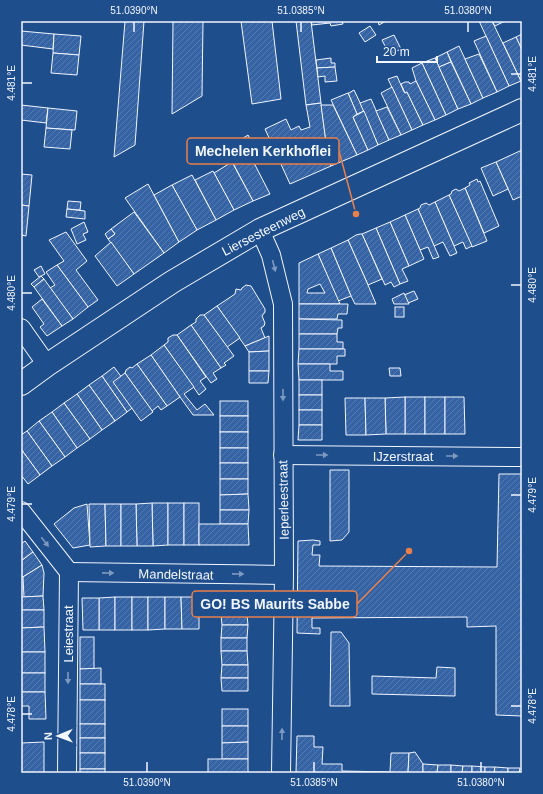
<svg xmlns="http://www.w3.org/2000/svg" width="543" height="794" font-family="Helvetica,sans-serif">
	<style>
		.building { fill: url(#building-hatch); stroke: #f2f6ff; fill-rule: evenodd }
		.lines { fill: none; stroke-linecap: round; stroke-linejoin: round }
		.street-casing { stroke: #f2f6ff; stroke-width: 20 }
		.secondary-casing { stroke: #f2f6ff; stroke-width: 24 }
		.street { stroke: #1f4e8c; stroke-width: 18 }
		.secondary { stroke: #1f4e8c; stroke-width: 22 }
		.oneway { fill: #7e9ac0 }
		.ticks { fill: none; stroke: #f2f6ff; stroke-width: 1.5 }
		.labels { text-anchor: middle; stroke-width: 3; stroke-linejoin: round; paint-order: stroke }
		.street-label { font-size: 13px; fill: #f2f6ff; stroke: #1f4e8c }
		.leader { fill: none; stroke: #ea8049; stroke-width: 1.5 }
		.callout-dot { fill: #ea8049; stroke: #1f4e8c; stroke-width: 1.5 }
		.callout { fill: #1f4e8c; stroke: #ea8049; stroke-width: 1.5 }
		.callout-label { font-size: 14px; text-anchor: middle; font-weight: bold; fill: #f2f6ff }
		.neatline { fill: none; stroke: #f2f6ff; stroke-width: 1.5 }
		.ticks-label { font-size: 10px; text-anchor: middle; fill: #f2f6ff }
	</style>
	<defs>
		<pattern id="building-hatch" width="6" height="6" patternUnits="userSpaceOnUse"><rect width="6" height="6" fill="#3563a3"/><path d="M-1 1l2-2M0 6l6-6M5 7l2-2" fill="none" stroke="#537ab1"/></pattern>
	</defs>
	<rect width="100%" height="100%" fill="#1f4e8c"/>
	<g class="building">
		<path d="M125,21H144L135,145L114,157Z"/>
		<path d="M173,21H203L202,96L172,114Z"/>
		<path d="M241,21H272L281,99L252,104Z"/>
		<path d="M296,21H311L321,103L306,105Z"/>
		<path d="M311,21H342L343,24L331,26L330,23L312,25Z"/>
		<path d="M378,21H386L379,25Z"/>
		<path d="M479,21H492L521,81L509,86Z"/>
		<path d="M492,21H505L495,26Z"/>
		<path d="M370,26L376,35L365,42L359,33Z"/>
		<path d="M21,31L54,34L53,49L21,45Z"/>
		<path d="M54,34L81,36L79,55L53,53Z"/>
		<path d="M522,34V50L516,37Z"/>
		<path d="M394,35L401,49L393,53L392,50L388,52L382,40Z"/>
		<path d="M486,36L509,86L497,92L474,41Z"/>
		<path d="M516,37L522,50L521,81L503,43Z"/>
		<path d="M459,46L483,98L471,104L447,52Z"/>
		<path d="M447,52L451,62L439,67L435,58Z"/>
		<path d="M53,53L79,55L77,75L51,73Z"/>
		<path d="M479,54L497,92L483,98L465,59Z"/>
		<path d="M331,58V63H335V67L317,68L316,60Z"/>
		<path d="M435,58L458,109L446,115L422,63Z"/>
		<path d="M451,62L471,104L458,109L439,67Z"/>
		<path d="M422,63L446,115L435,120L416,81L412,68Z"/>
		<path d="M335,67L337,81L325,82V76L318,77L317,68Z"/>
		<path d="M397,76L404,92L405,93L407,92L423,125L412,130L388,79Z"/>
		<path d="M416,81L435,120L423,125L407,92L405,93L401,84L405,82H409L410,84Z"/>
		<path d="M392,87L412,130L401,135L381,93Z"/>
		<path d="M354,90L364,111L357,114L348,93H349Z"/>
		<path d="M348,93L357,114L353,117L368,150L357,155L331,100Z"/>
		<path d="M371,99L389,140L378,145L360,103Z"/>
		<path d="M321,103L328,157L331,166L290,184L265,129L286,119L291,130L299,126L301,130L310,127L306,105Z"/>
		<path d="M21,105L48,108L46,123L21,120Z"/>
		<path d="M321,105H333L357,155L331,166L328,157Z"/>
		<path d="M387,107L401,135L389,140L376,111Z"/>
		<path d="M48,108L77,111L75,130L46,128Z"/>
		<path d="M364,111L378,145L368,150L353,117Z"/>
		<path d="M46,128L72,130L70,149L44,147Z"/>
		<path d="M248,135L262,161L254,163L270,194L253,201L226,150L240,142V140Z"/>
		<path d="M522,150V196L513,200L496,162Z"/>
		<path d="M232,162L253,201L234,210L214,173Z"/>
		<path d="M496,162L508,189L493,196L481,168Z"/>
		<path d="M213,171L234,210L216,220L195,180Z"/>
		<path d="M21,174L32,175L29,206L21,205Z"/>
		<path d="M192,175L216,220L197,230L172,185Z"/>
		<path d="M477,179L478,182L480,181L499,226L484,233L465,188L470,185L469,183Z"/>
		<path d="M148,184L179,242L164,253L125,198Z"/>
		<path d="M172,185L197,230L179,242L154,195Z"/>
		<path d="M465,188L487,241L472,247L449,195L451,194L452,191L456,189L459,191Z"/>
		<path d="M449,195L472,246L466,249L463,242L454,246L435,202Z"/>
		<path d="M68,201L81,202L80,210L67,209Z"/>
		<path d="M435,202L457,253L450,256L443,242L434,246L418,209L420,208L421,205L426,203L429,205Z"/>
		<path d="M21,205L29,206L26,236L21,235Z"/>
		<path d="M67,209L85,211V219L66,217Z"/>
		<path d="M418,209L439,257L433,259L428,247L420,250L405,215Z"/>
		<path d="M134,212L164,253L134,274L108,239L115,234L111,229Z"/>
		<path d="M405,215L424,259L409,266L390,222Z"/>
		<path d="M84,222L88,232L83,234L86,240L77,244L71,229Z"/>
		<path d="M390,222L409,266L402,269L408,281L400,284L376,228Z"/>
		<path d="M376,228L400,284L394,287L391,282L385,285L362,234Z"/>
		<path d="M111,229L115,234L108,239L105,234Z"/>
		<path d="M66,232L87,261L76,270L98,300L88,307L57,265L64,261L49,240Z"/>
		<path d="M360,234H362L382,279L368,285L348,240L356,235Z"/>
		<path d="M348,240L368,285L376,304H355L351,296L331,248Z"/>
		<path d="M111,242L134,274L117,286L95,256Z"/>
		<path d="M331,248L351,296L338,301L318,254Z"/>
		<path d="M318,254L340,304H299V263ZM320,284L325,293H307L308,289Z"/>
		<path d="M57,265L88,307L73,319L50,288L55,285L46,272Z"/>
		<path d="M41,266L45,274L39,277L34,270Z"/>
		<path d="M41,276L44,279L34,287L31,284Z"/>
		<path d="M44,279L73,319L62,326L34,287Z"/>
		<path d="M246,285L251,286L265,309V312L262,316L265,323L264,326L261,328L265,338L245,346L217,306L235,294L236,289L241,290L242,288Z"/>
		<path d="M414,291L418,299L408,303L404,295Z"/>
		<path d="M404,293L409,304H394L392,299Z"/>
		<path d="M42,299L62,326L47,336L40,327L44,324L32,307Z"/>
		<path d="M299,304H348L347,314H338L337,319H299Z"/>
		<path d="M217,306L240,338L227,347L204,315Z"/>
		<rect x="395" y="307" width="9" height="10"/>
		<path d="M200,315H204L234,356L224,363L226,365L221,368L191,325L196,322V319Z"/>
		<path d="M299,319L342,320V328H338L337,334H299Z"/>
		<path d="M191,325L221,368L213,373L217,379L211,383L177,335Z"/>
		<path d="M299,334H337V342H343V349H299Z"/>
		<path d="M173,335H177L206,377L200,381L206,389L199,395L164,345L168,342V338Z"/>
		<path d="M269,336V351L249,352L245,346Z"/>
		<path d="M164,345L194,387L184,394L197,410L205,404L214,415H193L180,397L151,355Z"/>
		<path d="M299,349H345V356H337V364H298Z"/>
		<path d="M269,351V371H249V352Z"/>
		<path d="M151,355L180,397L167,406L137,364Z"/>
		<path d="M137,364L167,406L161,410L158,406L152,411L125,373L126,370L130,367L132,368Z"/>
		<path d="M298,364H330V371H343V380H299Z"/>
		<path d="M114,367L140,402L127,412L102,376Z"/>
		<path d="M389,368H400L401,376H390Z"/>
		<path d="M249,371H269L268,383H249Z"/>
		<path d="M125,373L153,412L141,421L113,382Z"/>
		<path d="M102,376L127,412L115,421L89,385Z"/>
		<rect x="299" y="380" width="23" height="15"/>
		<path d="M89,385L115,421L102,430L77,394Z"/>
		<path d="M77,394L102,430L90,439L64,403Z"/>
		<rect x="299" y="395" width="23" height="15"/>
		<rect x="405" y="397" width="20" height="37"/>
		<path d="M405,397V434H386L385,398Z"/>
		<rect x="425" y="397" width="20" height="37"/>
		<path d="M445,397H464L465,434H445Z"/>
		<path d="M345,398H365L366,435H346Z"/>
		<path d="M365,398H385L386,434L366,435Z"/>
		<rect x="220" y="401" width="28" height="15"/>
		<path d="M64,403L90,439L77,448L52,412Z"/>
		<rect x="299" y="410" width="23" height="15"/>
		<path d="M52,412L77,448L65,457L39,421Z"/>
		<rect x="220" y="416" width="28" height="16"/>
		<path d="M39,421L65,457L52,466L27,431Z"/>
		<path d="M299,425H322V440H298Z"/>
		<path d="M27,431L52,466L40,475L21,449V435Z"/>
		<rect x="220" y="432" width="28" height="16"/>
		<rect x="220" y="448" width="28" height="15"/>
		<path d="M21,449L40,475L28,484L21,475Z"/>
		<rect x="220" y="463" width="28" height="16"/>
		<path d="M330,470H349V532L342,540L330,541Z"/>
		<path d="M499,474H522V716L496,715V626L467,627V617L312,618V628H320V634L297,633L298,541L313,540L320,541V545H313L312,555H320L319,566L497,567Z"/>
		<path d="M220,479H248V494L220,495Z"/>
		<path d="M248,494L249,510H220V495Z"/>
		<path d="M152,503H168V545L153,546Z"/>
		<path d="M152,503L153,546H137L136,504Z"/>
		<rect x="168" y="503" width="16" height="42"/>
		<rect x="184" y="503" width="15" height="42"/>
		<path d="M87,504L90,545L73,548L54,524L74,508Z"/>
		<path d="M89,504H105L106,546L90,547Z"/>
		<path d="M105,504H121V546H106Z"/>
		<path d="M121,504H136L137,546H121Z"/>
		<path d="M220,510H249L248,524H220Z"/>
		<path d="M199,524H248L249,545H199Z"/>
		<path d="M25,541L33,552L21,561V544Z"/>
		<path d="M33,552L42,565L23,577L21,575V561Z"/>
		<path d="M42,565L44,573L43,596L24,597L23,577Z"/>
		<path d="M43,596L44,610H21V597Z"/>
		<path d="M115,597V630H99V598Z"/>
		<rect x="115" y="597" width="17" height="33"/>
		<rect x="132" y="597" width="16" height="33"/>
		<path d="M148,597H165V629L148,630Z"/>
		<path d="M165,597H181L182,629H165Z"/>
		<path d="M181,597H199V629H182Z"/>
		<path d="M82,598H99V630H83Z"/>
		<path d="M21,610H44V627L21,628Z"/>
		<path d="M221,615H247L248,625H222Z"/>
		<path d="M222,625H248L247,638H221Z"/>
		<path d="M44,627L45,652H21V628Z"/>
		<path d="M331,632H341L349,643L350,706H330Z"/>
		<rect x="80" y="637" width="14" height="32"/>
		<rect x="221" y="638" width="26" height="13"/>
		<path d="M221,651H247L248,665H222Z"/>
		<rect x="21" y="652" width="24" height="21"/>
		<path d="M222,665H248V678H221Z"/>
		<path d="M437,667L455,668V696L372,694V676L436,678Z"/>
		<path d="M101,668V684H80V669Z"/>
		<rect x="21" y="673" width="24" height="19"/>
		<path d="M221,678H248V691H222Z"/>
		<rect x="80" y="684" width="25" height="16"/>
		<path d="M21,692H45L46,719H29V706H21Z"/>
		<rect x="80" y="700" width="25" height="24"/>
		<rect x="222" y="709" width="26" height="17"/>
		<rect x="80" y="724" width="25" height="14"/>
		<path d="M222,726H248V742L222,743Z"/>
		<path d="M297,736H314V747H323L322,764H342V771L390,772L391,753H409L408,773H296Z"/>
		<rect x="80" y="738" width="25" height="15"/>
		<path d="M44,742V773H21V743Z"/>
		<path d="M248,742V759H222V743Z"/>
		<path d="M415,752L423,764V773H408L409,753Z"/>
		<rect x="80" y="753" width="25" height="16"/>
		<rect x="208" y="759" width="40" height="14"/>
		<path d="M423,764L438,765L437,773H423Z"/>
		<path d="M438,765H451V773H437Z"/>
		<path d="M451,765L463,766L462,773H451Z"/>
		<path d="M463,766H472V773H462Z"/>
		<path d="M472,766L485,767V773H472Z"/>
		<path d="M485,767H495L494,773H485Z"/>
		<path d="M495,767L508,768V773H494Z"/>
		<path d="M508,768H520L519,773H508Z"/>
		<rect x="80" y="769" width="25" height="4"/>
	</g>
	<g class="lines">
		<g class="street-casing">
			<g id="street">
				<path d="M260,230L271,255L283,304L284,575L281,773"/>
				<path d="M21,328L47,365"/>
				<path d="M283,455L522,457"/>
				<path d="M21,511L69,572L67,773"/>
				<path d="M69,572L284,575"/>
			</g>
		</g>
		<g class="secondary-casing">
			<path id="secondary" d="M21,384L47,365L172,282L260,230L522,110"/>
		</g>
		<use href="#street" class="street"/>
		<use href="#secondary" class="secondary"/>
	</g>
	<defs><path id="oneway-solid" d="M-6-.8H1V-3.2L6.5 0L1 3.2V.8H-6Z"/></defs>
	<g class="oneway">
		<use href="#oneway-solid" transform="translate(274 266) rotate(76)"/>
		<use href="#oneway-solid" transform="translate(283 395) rotate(90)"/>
		<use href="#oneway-solid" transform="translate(322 455)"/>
		<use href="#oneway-solid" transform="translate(452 456)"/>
		<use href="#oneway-solid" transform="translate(45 542) rotate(52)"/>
		<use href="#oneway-solid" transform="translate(108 573) rotate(1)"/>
		<use href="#oneway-solid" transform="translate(238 574) rotate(1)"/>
		<use href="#oneway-solid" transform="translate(68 678) rotate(90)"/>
		<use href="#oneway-solid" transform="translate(282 734) rotate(-89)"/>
	</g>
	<path class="ticks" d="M134,22V32M301,22V32M468,22V32M511,74H521M22,83H32M511,285H521M22,293H32M511,495H521M22,504H32M511,706H521M22,714H32M147,762V772M314,762V772M481,762V772"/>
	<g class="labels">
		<g class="street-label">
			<text transform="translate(263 231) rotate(-27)" y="5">Liersesteenweg</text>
			<text x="403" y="461">IJzerstraat</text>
			<text transform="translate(283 500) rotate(-91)" y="5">Ieperleestraat</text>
			<text transform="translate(176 574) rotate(1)" y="5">Mandelstraat</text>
			<text transform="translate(68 634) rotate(-90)" y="5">Leiestraat</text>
		</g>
	</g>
	<path class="leader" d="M356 214L339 151M409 551L357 604"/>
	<g class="callout-dot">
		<circle cx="356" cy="214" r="4"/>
		<circle cx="409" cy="551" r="4"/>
	</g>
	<g class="callout">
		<rect x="187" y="138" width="152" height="26" rx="4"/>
		<rect x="192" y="591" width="165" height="26" rx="4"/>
	</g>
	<g class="callout-label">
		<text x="263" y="156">Mechelen Kerkhoflei</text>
		<text x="275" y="609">GO! BS Maurits Sabbe</text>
	</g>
	<rect width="543" height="794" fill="none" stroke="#1f4e8c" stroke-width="44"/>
	<g transform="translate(58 736) rotate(269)" stroke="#1f4e8c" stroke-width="3" paint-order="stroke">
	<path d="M0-3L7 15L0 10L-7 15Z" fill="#f2f6ff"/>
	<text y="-6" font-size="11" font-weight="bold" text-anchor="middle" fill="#f2f6ff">N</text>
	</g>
	<path d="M377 56v6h60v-6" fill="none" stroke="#f2f6ff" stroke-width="2"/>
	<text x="383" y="56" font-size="12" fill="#f2f6ff" stroke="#1f4e8c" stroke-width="3" paint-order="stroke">20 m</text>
	<rect x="22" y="22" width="499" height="750" class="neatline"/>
	<g class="ticks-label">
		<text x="134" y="14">51.0390°N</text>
		<text x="301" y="14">51.0385°N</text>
		<text x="468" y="14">51.0380°N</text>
		<text transform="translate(532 74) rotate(-90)" y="4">4.481°E</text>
		<text transform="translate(11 83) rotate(-90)" y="4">4.481°E</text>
		<text transform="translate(532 285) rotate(-90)" y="4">4.480°E</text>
		<text transform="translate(11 293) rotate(-90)" y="4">4.480°E</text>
		<text transform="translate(532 495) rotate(-90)" y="4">4.479°E</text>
		<text transform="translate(11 504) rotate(-90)" y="4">4.479°E</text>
		<text transform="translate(532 706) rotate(-90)" y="4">4.478°E</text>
		<text transform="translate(11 714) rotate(-90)" y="4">4.478°E</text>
		<text x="147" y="786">51.0390°N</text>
		<text x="314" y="786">51.0385°N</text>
		<text x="481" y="786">51.0380°N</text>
	</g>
</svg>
